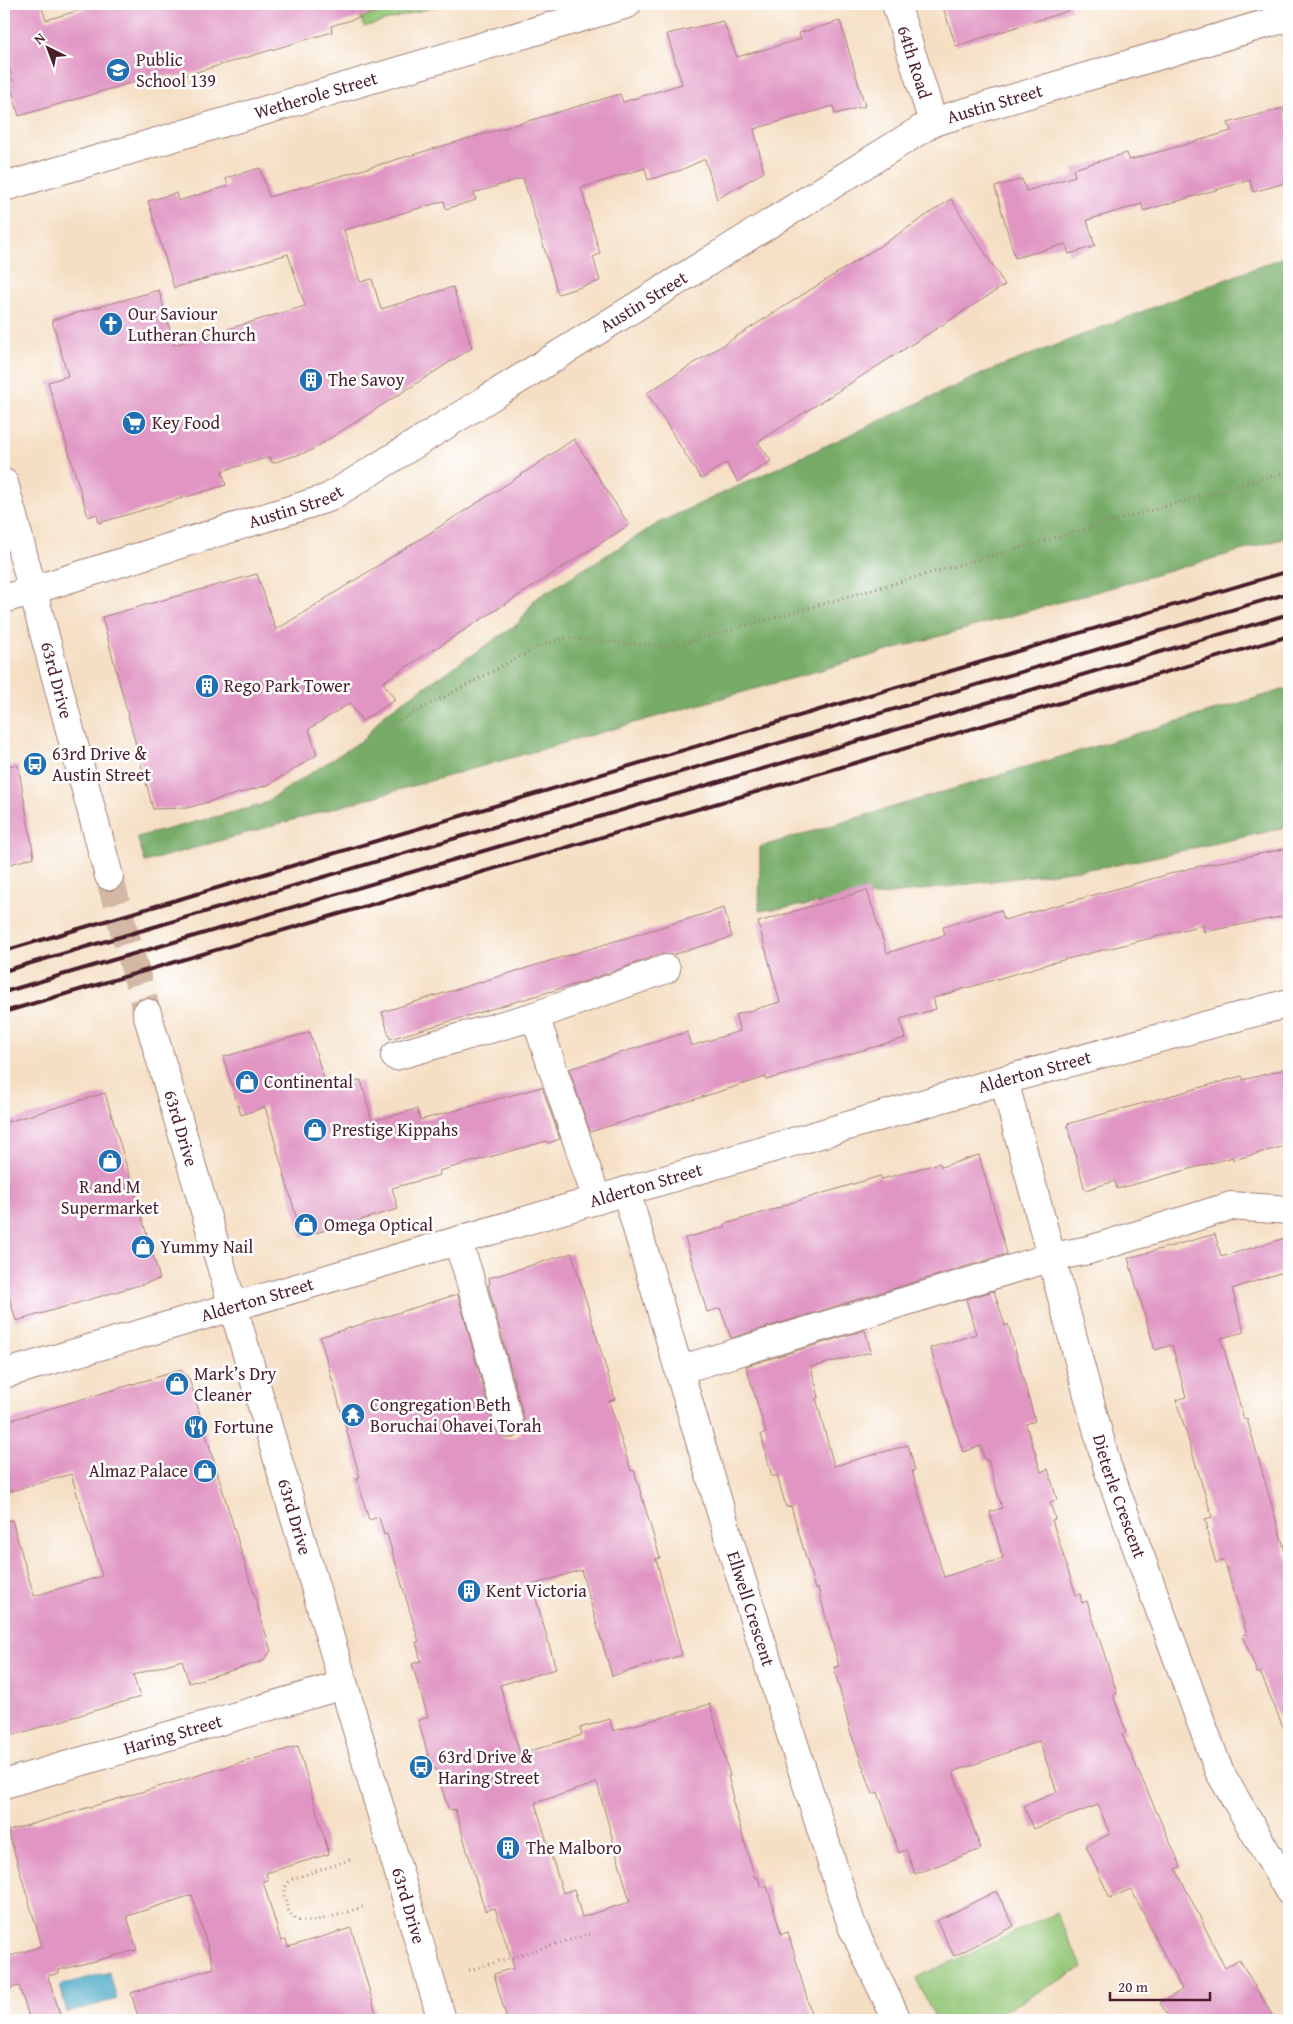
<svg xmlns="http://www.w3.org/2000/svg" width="1293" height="2024" font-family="'Gentium Book Plus',serif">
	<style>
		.green { fill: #94c778; stroke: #6f7352 }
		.forest { fill: #77ac68; stroke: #60664a }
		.water { fill: #44a7c3; stroke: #476377 }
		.building { fill: #e095c3; fill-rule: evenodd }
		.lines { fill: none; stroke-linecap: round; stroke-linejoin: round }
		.minor-tunnel { stroke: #d3b9a5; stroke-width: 28; stroke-dasharray: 28 14; stroke-linecap: butt }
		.minor-casing { stroke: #a07f78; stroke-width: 30 }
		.path { stroke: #a07f78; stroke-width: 3; stroke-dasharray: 1 4; stroke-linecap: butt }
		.minor { stroke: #fff; stroke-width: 28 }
		.rail { stroke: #4a1f2b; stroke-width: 4 }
		.labels { text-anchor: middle; stroke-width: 5; stroke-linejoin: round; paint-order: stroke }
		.poi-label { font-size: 18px; fill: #4a1f2b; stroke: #fff; text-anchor: start }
		.street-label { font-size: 18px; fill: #4a1f2b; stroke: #fff }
	</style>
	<rect width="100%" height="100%" fill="#fff"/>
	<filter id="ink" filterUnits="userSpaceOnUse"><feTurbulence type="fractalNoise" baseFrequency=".02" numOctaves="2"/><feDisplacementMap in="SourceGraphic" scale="10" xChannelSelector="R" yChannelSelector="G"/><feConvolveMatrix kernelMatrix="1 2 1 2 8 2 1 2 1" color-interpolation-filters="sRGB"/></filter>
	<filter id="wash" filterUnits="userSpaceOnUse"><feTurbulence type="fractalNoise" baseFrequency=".0096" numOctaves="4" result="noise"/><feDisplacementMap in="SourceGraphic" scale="20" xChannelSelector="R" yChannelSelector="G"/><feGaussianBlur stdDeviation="1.12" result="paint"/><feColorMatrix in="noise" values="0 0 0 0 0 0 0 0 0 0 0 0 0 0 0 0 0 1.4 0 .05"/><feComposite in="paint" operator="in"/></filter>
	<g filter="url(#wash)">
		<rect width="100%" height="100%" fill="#f5dfc4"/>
		<g class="green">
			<path d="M357,4H444L364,27Z"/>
			<path d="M1056,1913L1083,1968L986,2020H936L916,1978Z"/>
		</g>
		<g class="forest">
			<path d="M1289,255V537L145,862L137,837L261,805L364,739L384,714L519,623L535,599L662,521L986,372Z"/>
			<path d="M1289,688V827L1117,865L759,911L760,847Z"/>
		</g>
		<path class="water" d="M109,1972L117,1999L67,2013L60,1985Z"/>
		<g id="blocks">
			<g class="building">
				<path d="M4,4H41L46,20L101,4H380L381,11L331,26L332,32L183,76H154L19,116L10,83L13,82L4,50Z"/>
				<path d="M942,4H1070L1071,10L956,46Z"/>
				<path d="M723,21L737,57L801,39L799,33L840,21L865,106L835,114L833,106L754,129L764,172L717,199L705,159L681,170L648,180L645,168L581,188L600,254L593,257L600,281L558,294L523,178L474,193L476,200L446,209L444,201L344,230L360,282L372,279L381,309L453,287L472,348L310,451L272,463L270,457L222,471L226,485L99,523L97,514L88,517L48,382L68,376L52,320L159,290L174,345L305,306L288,254L174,288L148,201L176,193L178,201L228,186L226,178L260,168L269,197L620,94L623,102L682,84L667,34Z"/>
				<path d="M1283,108L1289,126V182L1253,192L1250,180L1143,211L1142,204L1087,220L1095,246L1069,254L1066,244L1015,258L995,187L1022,179L1026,191L1075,176L1073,169L1127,153L1129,160L1180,146L1231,131L1228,123Z"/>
				<path d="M951,199L1005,285L758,442L771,461L738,482L726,463L701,479L647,393L891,239Z"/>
				<path d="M574,439L629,525L383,682L395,700L362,721L350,703L309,729L317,755L268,785L187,808L153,809L102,617L257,574L276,630L515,479Z"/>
				<path d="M18,765L34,857L4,866V766Z"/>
				<path d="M1289,848V915L1204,932L1203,925L1051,963L933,998L936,1009L900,1019L905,1038L821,1062L791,1073L766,1080V1077L590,1132L569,1069L687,1032L691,1046L740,1031L735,1015L780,1002L758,922L867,890L887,953L945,935L943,927L1001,910L1004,920L1191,868Z"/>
				<path d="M724,908L732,937L672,955L661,954L586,981L390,1039L382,1012Z"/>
				<path d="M310,1032L327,1090L361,1080L372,1121L417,1109L420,1120L542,1087L560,1139L548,1143L547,1141L439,1171L440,1175L392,1188L398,1209L302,1237L265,1107L241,1115L223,1057Z"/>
				<path d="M1289,1068V1145L1233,1160V1157L1117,1189L1115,1181L1085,1190L1067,1124L1242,1076L1243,1080Z"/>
				<path d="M105,1093L160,1279L16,1321L4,1279V1123Z"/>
				<path d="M979,1155L1007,1254L731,1338L720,1308L707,1312L685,1238L725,1227V1224L782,1207L781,1206L880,1176L882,1179L940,1163L941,1167Z"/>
				<path d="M1215,1234L1221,1257L1289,1237V1270L1232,1289L1244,1332L1221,1338L1244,1420L1247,1419L1289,1565V1741L1260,1672L1257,1673L1243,1635L1247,1634L1224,1560L1216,1563L1206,1529H1208L1205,1519L1212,1517L1176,1400L1186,1397L1172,1345L1155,1350L1128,1258Z"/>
				<path d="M572,1253L615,1399L609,1401L631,1471L634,1470L660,1558L656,1559L682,1655L612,1676L581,1570L532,1585L556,1669L500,1685L520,1754L582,1735L580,1728L610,1719L613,1731L710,1704L730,1776H728L734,1798L732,1799L755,1878L758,1877L761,1888L767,1886L781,1934L788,1932L813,2020H507L494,1974L514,1968L495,1908L485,1911L455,1809L449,1810L435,1768L432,1769L418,1720L428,1717L412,1664L421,1661L416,1642H419L387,1534L384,1535L379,1517L369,1520L357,1478L360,1477L320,1337L458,1294L494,1427L498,1434L505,1438H514L520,1434L524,1427V1419L488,1285L490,1284L489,1278ZM597,1783L630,1902L582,1917L574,1889L563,1893L535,1803Z"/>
				<path d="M994,1291L1005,1326L1008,1324L1035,1421L1026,1424L1041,1472L1048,1469L1057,1500L1050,1502L1055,1519L1052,1520L1076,1595L1080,1594L1082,1603L1087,1601L1117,1693L1113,1695L1126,1732L1122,1734L1181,1867L1176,1869L1225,1968L1239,1959L1275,2020H1171L1160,2003L1182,1990L1131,1889L1110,1898L1086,1846L1110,1834L1098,1805L1033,1829L1024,1806L1057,1792L1039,1741L953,1772L981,1849L915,1874L906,1850L899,1853L878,1792L873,1794L850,1731L834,1667L839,1666L818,1588L815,1589L791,1506L786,1507L777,1475L772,1477L761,1434L766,1433L746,1366L865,1330L871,1352L811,1367L819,1397L816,1398L834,1466L908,1445L915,1470L912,1471L944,1577L1003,1558L990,1512L1002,1508L988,1460L985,1461L981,1446L963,1452L930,1348L976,1334L966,1299Z"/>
				<path d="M181,1370L189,1378L271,1651L263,1661L189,1683L182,1660L133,1675L140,1697L4,1738V1521L12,1520L34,1596L102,1576L71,1474L4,1493V1422Z"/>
				<path d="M298,1746L329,1854L266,1873L268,1880L263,1881L281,1941L286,1940L288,1947L351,1928L378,2020H139L131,1993L214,1968L192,1895L127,1916L137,1950L59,1970V1973L48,1976L62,2020H30L19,1986L4,1990V1958L42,1946L8,1831Z"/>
				<path d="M996,1891L1014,1926L954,1956L937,1921Z"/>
			</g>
		</g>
	</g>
	<g filter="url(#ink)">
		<use href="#blocks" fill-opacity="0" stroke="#a07f78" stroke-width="1"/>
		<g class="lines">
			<path class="minor-tunnel" d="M109,876L147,1013"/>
			<g class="minor-casing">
				<g id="minor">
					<path id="s1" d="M896,4L933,122"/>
					<path id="s2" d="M4,187L627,4"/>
					<path id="s3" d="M4,483L109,876"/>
					<path id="s4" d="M4,599L328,498L933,122L1289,17"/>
					<path id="s5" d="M147,1013L442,2020"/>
					<path d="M395,1056L535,1016"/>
					<path id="s6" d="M1004,1080L1107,1466L1219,1771L1289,1891"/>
					<path id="s7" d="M626,1191L734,1556L852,1926L897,2020"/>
					<path d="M597,1200L535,1016L666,969"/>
					<path d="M457,1241L467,1269L509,1423"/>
					<path d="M679,1370L1052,1257L1089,1250L1231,1206L1289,1210"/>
					<path id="s8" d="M4,1374L1004,1080L1289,1003"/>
					<path id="s9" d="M4,1784L343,1685"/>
				</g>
			</g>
			<g class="path">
				<path d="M382,730L540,646L563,638L671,647L1289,471"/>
				<path d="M350,1860L292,1879C283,1887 283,1892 286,1903C288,1909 289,1915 296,1919C308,1927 349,1911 363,1907"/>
				<path d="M469,1970L593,1933"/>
			</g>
			<use href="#minor" class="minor"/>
			<g class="rail">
				<path d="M4,951L1289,571"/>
				<path d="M4,971L1289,593"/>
				<path d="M4,992L1289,614"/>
				<path d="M4,1012L1289,636"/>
			</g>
		</g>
	</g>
	<defs>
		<g id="school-disc" transform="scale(1.25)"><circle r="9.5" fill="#1f6fb2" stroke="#fff"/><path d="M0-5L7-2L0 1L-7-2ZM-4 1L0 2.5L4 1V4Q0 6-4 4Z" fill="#fff"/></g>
		<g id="church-disc" transform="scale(1.25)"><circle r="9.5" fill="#1f6fb2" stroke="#fff"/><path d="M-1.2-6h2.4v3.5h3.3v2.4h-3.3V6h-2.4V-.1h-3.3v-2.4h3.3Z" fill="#fff"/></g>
		<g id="building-disc" transform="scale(1.25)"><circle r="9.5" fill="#1f6fb2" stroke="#fff"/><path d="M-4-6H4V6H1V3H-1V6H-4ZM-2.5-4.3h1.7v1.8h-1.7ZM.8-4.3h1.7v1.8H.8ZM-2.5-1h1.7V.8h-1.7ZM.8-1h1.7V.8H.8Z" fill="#fff"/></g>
		<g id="supermarket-disc" transform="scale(1.25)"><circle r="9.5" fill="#1f6fb2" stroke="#fff"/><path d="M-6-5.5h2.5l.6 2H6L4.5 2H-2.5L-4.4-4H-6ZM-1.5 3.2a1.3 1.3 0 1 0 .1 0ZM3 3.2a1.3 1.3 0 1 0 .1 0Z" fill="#fff"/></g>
		<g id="bus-disc" transform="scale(1.25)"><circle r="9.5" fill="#1f6fb2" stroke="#fff"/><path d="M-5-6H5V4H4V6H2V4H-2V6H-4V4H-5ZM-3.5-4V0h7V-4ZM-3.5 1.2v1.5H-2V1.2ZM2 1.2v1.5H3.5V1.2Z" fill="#fff"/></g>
		<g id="shop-disc" transform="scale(1.25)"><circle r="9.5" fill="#1f6fb2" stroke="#fff"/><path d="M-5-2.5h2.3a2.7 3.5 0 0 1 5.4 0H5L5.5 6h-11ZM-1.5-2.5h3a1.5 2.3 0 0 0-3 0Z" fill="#fff"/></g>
		<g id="temple-disc" transform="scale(1.25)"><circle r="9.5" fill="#1f6fb2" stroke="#fff"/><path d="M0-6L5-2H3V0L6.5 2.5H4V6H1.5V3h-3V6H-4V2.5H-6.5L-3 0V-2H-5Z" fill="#fff"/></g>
		<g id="restaurant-disc" transform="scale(1.25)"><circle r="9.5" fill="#1f6fb2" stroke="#fff"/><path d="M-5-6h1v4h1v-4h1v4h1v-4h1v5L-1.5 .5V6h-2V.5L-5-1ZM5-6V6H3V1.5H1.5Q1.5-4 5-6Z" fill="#fff"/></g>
	</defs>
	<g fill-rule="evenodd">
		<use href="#school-disc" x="118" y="70"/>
		<use href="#church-disc" x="111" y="324"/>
		<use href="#building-disc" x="311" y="380"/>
		<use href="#supermarket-disc" x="134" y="423"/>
		<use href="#building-disc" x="207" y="686"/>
		<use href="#bus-disc" x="35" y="764"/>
		<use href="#shop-disc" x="247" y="1082"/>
		<use href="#shop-disc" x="315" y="1130"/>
		<use href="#shop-disc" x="110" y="1161"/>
		<use href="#shop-disc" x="306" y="1225"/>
		<use href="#shop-disc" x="143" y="1247"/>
		<use href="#shop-disc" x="177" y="1384"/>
		<use href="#temple-disc" x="353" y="1415"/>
		<use href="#restaurant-disc" x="196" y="1427"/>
		<use href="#shop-disc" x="205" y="1471"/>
		<use href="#building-disc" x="469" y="1591"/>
		<use href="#bus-disc" x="421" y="1767"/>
		<use href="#building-disc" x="508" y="1848"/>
	</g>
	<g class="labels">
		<g class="poi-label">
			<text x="136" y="66">Public<tspan x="136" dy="21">School 139</tspan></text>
			<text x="128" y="320">Our Saviour<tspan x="128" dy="21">Lutheran Church</tspan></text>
			<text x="328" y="386">The Savoy</text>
			<text x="152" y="429">Key Food</text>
			<text x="224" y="692">Rego Park Tower</text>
			<text x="52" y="760">63rd Drive &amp;<tspan x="52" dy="21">Austin Street</tspan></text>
			<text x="264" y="1088">Continental</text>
			<text x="332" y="1136">Prestige Kippahs</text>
			<text x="110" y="1193" text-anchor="middle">R and M<tspan x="110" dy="21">Supermarket</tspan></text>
			<text x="324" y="1231">Omega Optical</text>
			<text x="160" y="1253">Yummy Nail</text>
			<text x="194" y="1380">Mark’s Dry<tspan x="194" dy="21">Cleaner</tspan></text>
			<text x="370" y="1411">Congregation Beth<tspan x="370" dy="21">Boruchai Ohavei Torah</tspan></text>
			<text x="214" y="1433">Fortune</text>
			<text x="188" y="1477" text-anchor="end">Almaz Palace</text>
			<text x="486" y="1597">Kent Victoria</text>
			<text x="438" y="1763">63rd Drive &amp;<tspan x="438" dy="21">Haring Street</tspan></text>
			<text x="526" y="1854">The Malboro</text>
		</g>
		<g class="street-label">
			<text dy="6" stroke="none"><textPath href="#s1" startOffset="61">64th Road</textPath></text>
			<text dy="6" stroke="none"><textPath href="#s2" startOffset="325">Wetherole Street</textPath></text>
			<text dy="6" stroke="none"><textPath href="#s4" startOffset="1116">Austin Street</textPath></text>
			<text dy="6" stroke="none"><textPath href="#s4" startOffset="711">Austin Street</textPath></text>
			<text dy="6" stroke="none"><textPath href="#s4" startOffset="306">Austin Street</textPath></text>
			<text dy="6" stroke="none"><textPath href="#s3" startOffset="204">63rd Drive</textPath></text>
			<text dy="6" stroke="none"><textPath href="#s8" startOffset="1074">Alderton Street</textPath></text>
			<text dy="6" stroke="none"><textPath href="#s5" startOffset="120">63rd Drive</textPath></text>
			<text dy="6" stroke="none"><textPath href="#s8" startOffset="669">Alderton Street</textPath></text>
			<text dy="6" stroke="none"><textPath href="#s8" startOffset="264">Alderton Street</textPath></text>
			<text dy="6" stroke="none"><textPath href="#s6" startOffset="432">Dieterle Crescent</textPath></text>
			<text dy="6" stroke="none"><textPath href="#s5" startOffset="525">63rd Drive</textPath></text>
			<text dy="6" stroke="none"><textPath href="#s7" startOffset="436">Ellwell Crescent</textPath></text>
			<text dy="6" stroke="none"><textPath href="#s9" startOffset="176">Haring Street</textPath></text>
			<text dy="6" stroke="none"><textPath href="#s5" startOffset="930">63rd Drive</textPath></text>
		</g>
	</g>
	<rect width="1293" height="2024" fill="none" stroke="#fff" stroke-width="20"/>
	<g transform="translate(48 48) rotate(318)" stroke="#ffffff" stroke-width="4" paint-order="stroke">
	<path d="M0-4L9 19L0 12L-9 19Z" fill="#4a1f2b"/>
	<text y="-8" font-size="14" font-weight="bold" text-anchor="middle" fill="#4a1f2b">N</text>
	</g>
	<path d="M1110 1992v8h100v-8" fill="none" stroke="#4a1f2b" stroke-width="2.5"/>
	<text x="1118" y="1992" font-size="15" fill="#4a1f2b" stroke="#ffffff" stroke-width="4" paint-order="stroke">20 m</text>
</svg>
